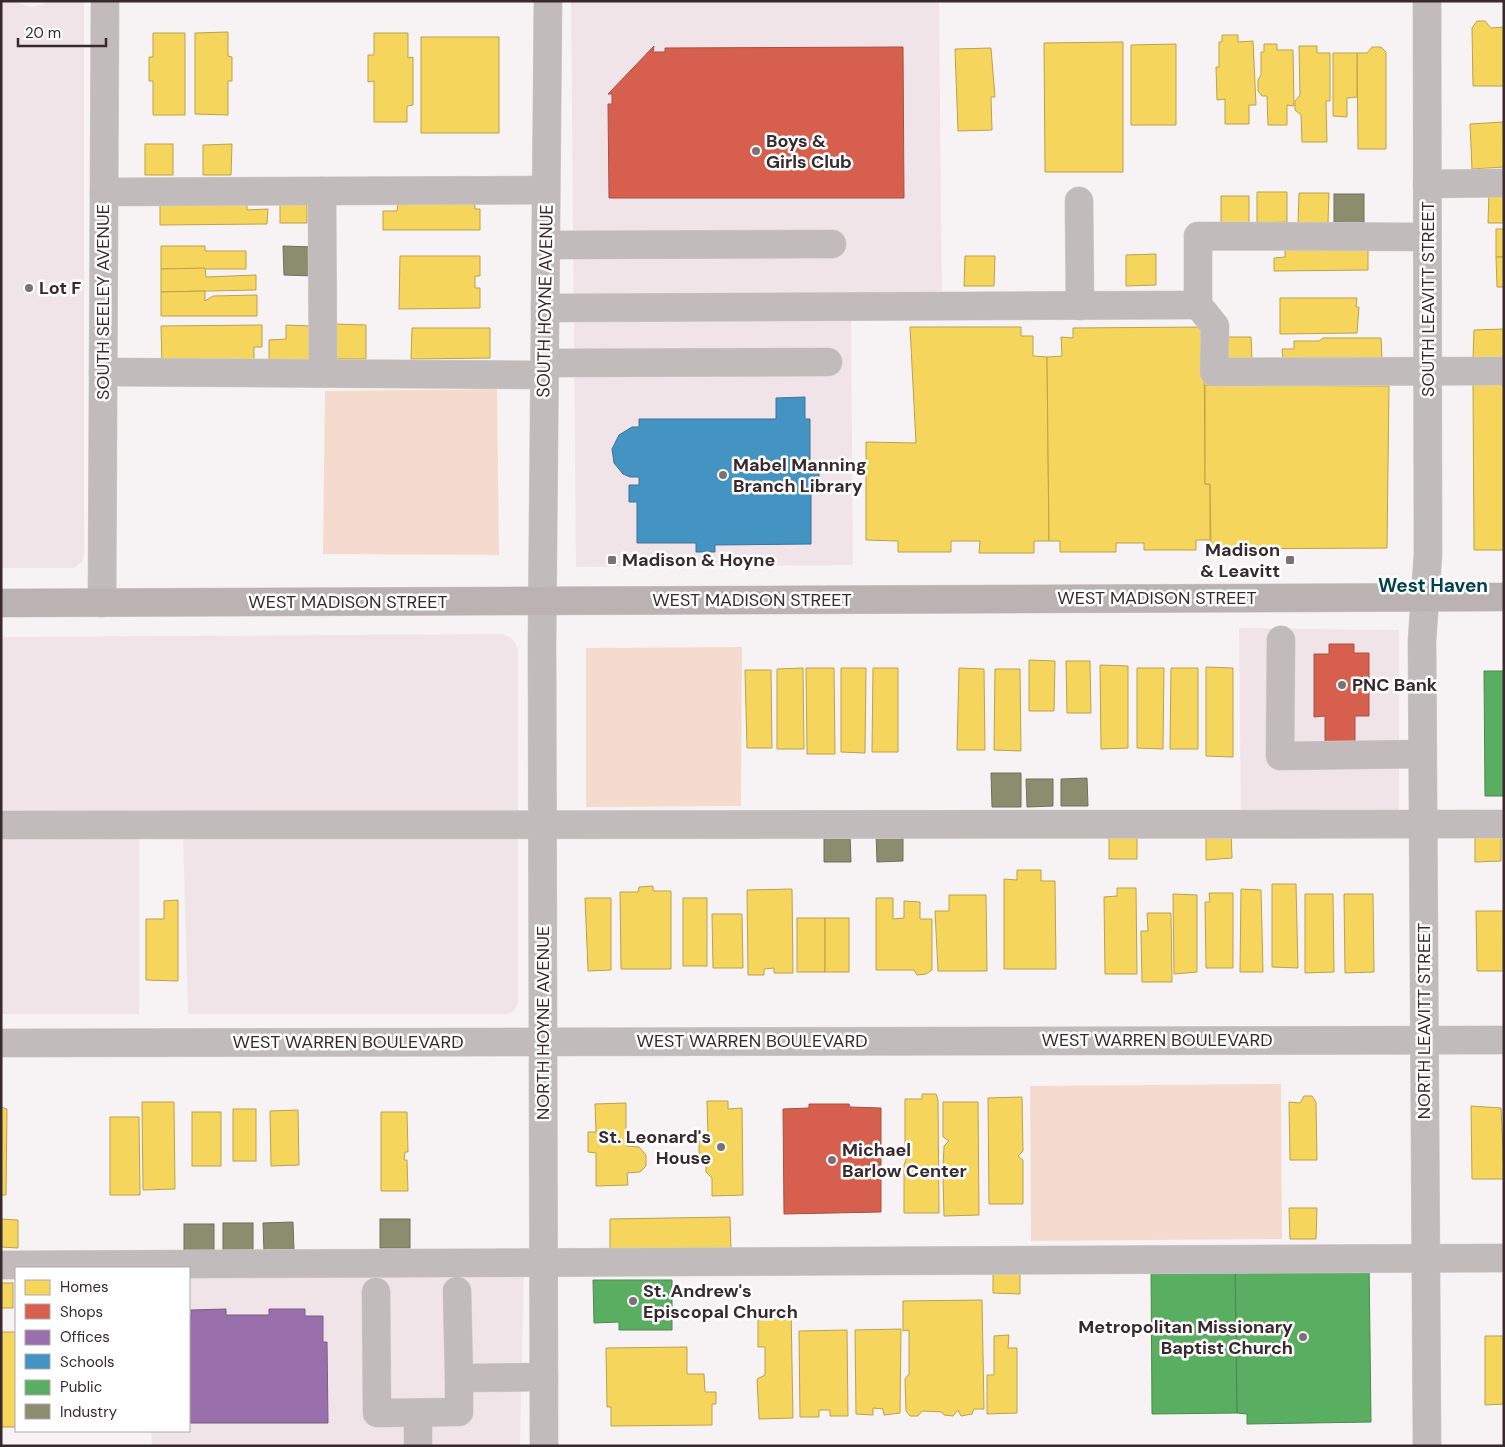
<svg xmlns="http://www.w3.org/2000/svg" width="1505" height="1447" font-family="'DM Sans',sans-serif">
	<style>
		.built { fill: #f1e4e8 }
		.green { fill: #f4dbce }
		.homes { fill: #f6d55c; stroke: #bda14e }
		.shops { fill: #d6604d; stroke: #a75044 }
		.offices { fill: #9970ab; stroke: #7c5b86 }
		.schools { fill: #4393c3; stroke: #407396 }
		.public { fill: #5aae61; stroke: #508652 }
		.industry { fill: #8c8c6e; stroke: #736e5b }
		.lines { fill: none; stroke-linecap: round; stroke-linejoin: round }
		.minor-casing { stroke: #d4cfd0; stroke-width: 29 }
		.major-casing { stroke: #d4cfd0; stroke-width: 29 }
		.minor { stroke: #c1bcbb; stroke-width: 28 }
		.major { stroke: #bbb3b3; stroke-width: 28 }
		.poi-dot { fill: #7b7073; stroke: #fff; stroke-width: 2 }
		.labels { text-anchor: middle; stroke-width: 5; stroke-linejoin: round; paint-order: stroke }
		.poi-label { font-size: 18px; font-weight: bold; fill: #38292e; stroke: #fff; text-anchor: start }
		.street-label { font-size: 18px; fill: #38292e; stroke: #fff }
		.neighbourhood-label { font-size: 19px; font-weight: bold; fill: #03404d; stroke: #fff }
	</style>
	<rect width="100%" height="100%" fill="#f7f3f4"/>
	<g class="built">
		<path d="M1,1H12L31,7L44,4L48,1H84V553L83,561L74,568H1Z"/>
		<path d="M571,1H939L942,306L851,307L853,565L576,567Z"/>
		<path d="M1239,628L1399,630V823L1241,824Z"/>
		<path d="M502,634L511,638L516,644L518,650V1004L514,1011L506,1014H188L183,835L139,836V1014H1V637Z"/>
		<path d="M524,1262L520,1446H152L151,1431H189V1268Z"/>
	</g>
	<g class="green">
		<path d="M497,389L499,555L323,554L325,391Z"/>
		<path d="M742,647L741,806L586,807V648Z"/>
		<path d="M1281,1084L1282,1239L1031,1241L1030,1086Z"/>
	</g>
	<g class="homes">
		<path d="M1477,21H1485L1491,28L1504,27V86H1473L1472,28Z"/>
		<path d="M228,32V56L232,57V81H228V115L195,114V33Z"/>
		<path d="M153,33H185V115H153V81H149V57H153Z"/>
		<path d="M374,33H408V58L413,57V105L407,106V122H374V81L368,82V55H374Z"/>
		<path d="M1222,35H1238V42L1253,41L1256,105H1249V124H1225V99L1217,100L1216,67H1219V42H1222Z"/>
		<rect x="421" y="37" width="78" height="96"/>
		<path d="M1123,42V172H1045L1044,43Z"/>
		<path d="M1176,44V125H1131V45Z"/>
		<path d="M1264,44H1277V50H1293L1294,106L1287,105V125H1268L1267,96H1262L1258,91V80L1261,75V52H1264Z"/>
		<path d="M1299,46H1317V53H1330V101H1326L1327,142H1302L1301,115L1295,110V101L1300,95Z"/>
		<path d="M1372,47H1381L1386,52V149H1358L1357,53H1367Z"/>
		<path d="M991,48L995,97H991L992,130L958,131L955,49Z"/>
		<path d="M1333,53H1357V97L1347,98V117L1333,116Z"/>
		<path d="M1503,122L1504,167L1472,169L1470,124Z"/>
		<rect x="145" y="144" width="28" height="31"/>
		<path d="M232,144L231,175H203V145Z"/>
		<path d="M1257,192H1287V222L1257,223Z"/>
		<path d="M1489,192H1504V223H1488Z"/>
		<path d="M1299,193H1329L1328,223L1298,224Z"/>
		<rect x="1221" y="196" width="28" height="27"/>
		<path d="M247,200V210L268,209L267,224L160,225V201Z"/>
		<rect x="280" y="200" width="27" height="23"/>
		<path d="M475,202V209H480V230H383V211H397L398,203Z"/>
		<rect x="1496" y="229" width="8" height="28"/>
		<path d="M1368,244V270L1274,271V258L1285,257V245Z"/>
		<path d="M161,246H205V251H246V269H161Z"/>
		<path d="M1156,254V285L1126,286V255Z"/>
		<path d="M400,256H480V276H475V288H480V308L399,309Z"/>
		<path d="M965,256H995L994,286H964Z"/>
		<path d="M1496,257H1504V287H1497Z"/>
		<path d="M205,268L206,277L256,275V290L161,292V269Z"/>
		<path d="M205,291V301L213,296L257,295V316H161V292Z"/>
		<path d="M1280,298H1357L1356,307H1359L1357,333L1280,334Z"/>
		<path d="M334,324L366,325V359H334Z"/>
		<path d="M262,325V347H254V364L162,365L161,326Z"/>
		<path d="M286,325L310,326L312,363H269V340L286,339Z"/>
		<path d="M910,327H1021V336H1033V356L1047,357L1049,541H1034V553H979L980,541H951V552H898V541L866,540V442L916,443Z"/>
		<path d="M1204,327L1205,484H1210V540H1196V550H1144V543H1116V552H1060V541H1049L1047,357L1062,356L1061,337L1073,338V328Z"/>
		<path d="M412,328H490V358L411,359Z"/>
		<path d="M1504,329V358H1473L1474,330Z"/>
		<path d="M1224,337H1251L1252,360H1224Z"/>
		<path d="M1323,338H1381L1382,359L1283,360L1282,349H1294V341H1319Z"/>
		<path d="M1473,383H1504V550H1474Z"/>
		<path d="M1205,385L1389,386L1387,548L1211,549L1210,484H1205Z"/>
		<path d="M1029,660L1055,661L1054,711H1029Z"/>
		<path d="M1066,661H1090L1091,713H1067Z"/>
		<path d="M1100,665L1128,666V748L1101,749Z"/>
		<path d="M1206,667L1233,668V757L1206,756Z"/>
		<path d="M803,668L804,749H777V669Z"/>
		<path d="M806,668H834L835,754H807Z"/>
		<path d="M841,668H866L865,753L841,752Z"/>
		<path d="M873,668H898V752H872Z"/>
		<path d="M959,668L984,669L985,750H957Z"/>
		<path d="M1137,668H1164L1163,749L1137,748Z"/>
		<path d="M1171,668H1198V749H1170Z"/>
		<path d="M995,669H1020L1021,751L994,750Z"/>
		<path d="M745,670H771L772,748H747Z"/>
		<path d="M1206,830H1231L1232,858L1206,860Z"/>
		<rect x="1109" y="831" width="28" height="28"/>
		<path d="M1475,835H1501V861L1475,862Z"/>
		<path d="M1017,870H1041V881H1055L1056,969H1004V879L1017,880Z"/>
		<path d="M1272,884H1296L1298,968L1272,967Z"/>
		<path d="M653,886V891H671V969H621L620,892H638L639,887Z"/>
		<path d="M1117,888H1136L1137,974H1105L1104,897L1117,896Z"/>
		<path d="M792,889L793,973H774V968L764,969V975H748L747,890Z"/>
		<path d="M1241,889L1261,890L1263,972H1240Z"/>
		<path d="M1209,893H1233V968H1206L1205,902H1210Z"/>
		<path d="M1173,894L1197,895V972L1174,974Z"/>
		<path d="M1305,894H1333L1334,972L1305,973Z"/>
		<path d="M1344,894H1373L1374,972L1345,973Z"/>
		<path d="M949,895H986L987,971H938L935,911H949Z"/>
		<path d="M585,898H611V970L588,971Z"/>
		<rect x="683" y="898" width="24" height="68"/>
		<path d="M876,898H893V919L904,918V901L920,902V919H932V970L926,974L917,975L914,970H876Z"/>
		<path d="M178,900V981L146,980V919H164V901Z"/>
		<path d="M1476,911H1503L1504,971H1477Z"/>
		<path d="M1147,913H1171L1172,982H1142L1141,931H1148Z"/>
		<path d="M712,914H742L743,968H713Z"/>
		<rect x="797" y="918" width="28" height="54"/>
		<rect x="825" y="918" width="24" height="54"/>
		<path d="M922,1094H936L938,1100L939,1213H904V1165L911,1146H905V1099H922Z"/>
		<path d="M1304,1096H1312L1316,1102L1317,1160H1290L1289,1102L1300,1103Z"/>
		<path d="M1022,1097L1023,1151L1018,1156L1023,1160V1204H989L988,1098Z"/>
		<path d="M707,1101H728V1109L742,1108L743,1195L712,1196V1178L706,1172V1159L699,1154V1141L708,1137Z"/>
		<path d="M142,1102H174L175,1189L143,1190Z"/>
		<path d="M943,1102H978L979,1215L944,1216L943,1177L949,1172L943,1168L944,1146L949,1141L943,1137Z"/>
		<path d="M626,1103V1146L639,1147L646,1155V1166L640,1172L627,1173L628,1185L596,1186V1153L588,1152V1132H596L595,1104Z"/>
		<path d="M1471,1106L1501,1108L1504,1179H1472Z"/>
		<path d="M1,1107L7,1109L6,1195H1Z"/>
		<rect x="233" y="1109" width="23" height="52"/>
		<path d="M298,1110L299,1165L271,1166L270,1111Z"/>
		<rect x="192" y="1112" width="29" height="54"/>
		<path d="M381,1112H407L408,1152H405L404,1160H407L408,1191H381Z"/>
		<path d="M110,1117H139L140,1195H110Z"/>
		<path d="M1289,1208H1317L1316,1239H1290Z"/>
		<path d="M730,1217L731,1249L610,1250V1219Z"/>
		<path d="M1,1219L18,1220V1248L1,1247Z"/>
		<path d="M1020,1263V1294L993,1293V1264Z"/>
		<rect x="1" y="1283" width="12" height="25"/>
		<path d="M982,1300L984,1409H974L972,1414L961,1416L958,1410L953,1416L944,1415L942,1412L922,1411L918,1416H910L906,1411L905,1379L909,1374V1330L903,1331V1301Z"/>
		<path d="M782,1308H791L793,1418L759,1419L757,1379L765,1375V1347H758V1313H782Z"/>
		<path d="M901,1329L900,1413L884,1415L883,1409L873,1408V1415L856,1414L855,1330Z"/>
		<path d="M847,1330L848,1416H830V1410H819V1417H800L799,1331Z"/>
		<rect x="1" y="1332" width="15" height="95"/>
		<path d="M1009,1335L1008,1348H1017V1413L987,1414V1375H994V1336Z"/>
		<path d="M1485,1336H1504V1404L1485,1405Z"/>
		<path d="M687,1347V1374H704L705,1392H716V1404H712V1425L611,1426V1407H607L606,1348Z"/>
	</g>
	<g class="shops">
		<path d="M654,46L653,52H665V48L903,47L904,198H609L608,104H612V94H608Z"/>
		<path d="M1329,644H1354V653H1369V716H1355V753H1325V716L1314,717V654H1329Z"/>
		<path d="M809,1104H849L850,1107L881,1108V1212L784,1214L783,1109L809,1108Z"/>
	</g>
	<path class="offices" d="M226,1309V1315H269V1309H305V1316H323V1342H327L328,1423H189V1317H191V1310Z"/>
	<path class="schools" d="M805,397V419H810V472H819V491H811V544L715,545V552H696V543H637V502H629V485H639V477H630L623,474L614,463L612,449L619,435L632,427H639V419H776V398Z"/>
	<g class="public">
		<path d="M1484,671H1504V796H1485Z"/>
		<path d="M1369,1260L1371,1422L1247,1424V1414L1237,1413L1235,1261Z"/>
		<path d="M1235,1261L1237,1413L1152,1414L1151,1262Z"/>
		<path d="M593,1280H672V1330H619V1322L594,1323Z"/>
	</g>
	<g class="industry">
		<rect x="1334" y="194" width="30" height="29"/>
		<path d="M283,246L313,247L314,276L284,275Z"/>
		<path d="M991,773H1021V807H992Z"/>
		<path d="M1087,778L1088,806H1061V779Z"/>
		<path d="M1026,779H1053V806L1027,807Z"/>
		<path d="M850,834L851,862H824V835Z"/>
		<path d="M876,834H903V861L877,862Z"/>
		<rect x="380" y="1219" width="30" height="29"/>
		<path d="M293,1222L294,1251L264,1252L263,1223Z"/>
		<rect x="223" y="1223" width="30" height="29"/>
		<rect x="184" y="1224" width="30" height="29"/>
	</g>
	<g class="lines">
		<g class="minor-casing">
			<g id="minor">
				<path d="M1427,184L1504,183"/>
				<path d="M322,191L323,373"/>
				<path d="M104,192L546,190"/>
				<path d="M1079,201L1080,306"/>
				<path d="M1427,237L1198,236V305L1215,326L1214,372L1504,371"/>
				<path d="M546,245L832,244"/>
				<path d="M545,308L1198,305"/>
				<path d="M545,363L828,362"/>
				<path d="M103,372L544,375"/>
				<path d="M102,603L105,1"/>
				<path d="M1281,640L1280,756L1422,754"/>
				<path d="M1,825L1504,824"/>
				<path d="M1,1043L1504,1040"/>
				<path d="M1,1265L1504,1258"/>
				<path d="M457,1291L459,1378L544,1377"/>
				<path d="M376,1292L377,1413L459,1412V1378"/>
				<path d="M418,1413V1446"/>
				<path d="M544,1446L542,643L548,1"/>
				<path d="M1427,1446L1422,641L1428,554L1427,1"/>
			</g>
		</g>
		<g class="major-casing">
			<path id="major" d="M1,603L1504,597"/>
		</g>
		<use href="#minor" class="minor"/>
		<use href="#major" class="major"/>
	</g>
	<g class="poi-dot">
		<circle cx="756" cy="151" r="5"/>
		<circle cx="29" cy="288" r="5"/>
		<circle cx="723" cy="475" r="5"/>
		<rect x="607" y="555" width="10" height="10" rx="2.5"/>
		<rect x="1285" y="555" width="10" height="10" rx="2.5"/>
		<circle cx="1342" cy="685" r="5"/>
		<circle cx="721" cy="1147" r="5"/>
		<circle cx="832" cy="1160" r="5"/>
		<circle cx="633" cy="1301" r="5"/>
		<circle cx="1303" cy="1337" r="5"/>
	</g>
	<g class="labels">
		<g class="poi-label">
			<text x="766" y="147">Boys &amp;<tspan x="766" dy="21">Girls Club</tspan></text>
			<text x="39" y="294">Lot F</text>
			<text x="733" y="471">Mabel Manning<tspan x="733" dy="21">Branch Library</tspan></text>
			<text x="1280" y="556" text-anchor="end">Madison<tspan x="1280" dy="21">&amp; Leavitt</tspan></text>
			<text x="622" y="566">Madison &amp; Hoyne</text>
			<text x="1352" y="691">PNC Bank</text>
			<text x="711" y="1143" text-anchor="end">St. Leonard's<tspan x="711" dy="21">House</tspan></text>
			<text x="842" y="1156">Michael<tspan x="842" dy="21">Barlow Center</tspan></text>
			<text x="643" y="1297">St. Andrew's<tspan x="643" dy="21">Episcopal Church</tspan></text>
			<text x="1293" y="1333" text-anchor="end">Metropolitan Missionary<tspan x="1293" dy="21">Baptist Church</tspan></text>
		</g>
		<g class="street-label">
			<text transform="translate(1428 299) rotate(-90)" y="6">SOUTH LEAVITT STREET</text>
			<text transform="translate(545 301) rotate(-89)" y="6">SOUTH HOYNE AVENUE</text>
			<text transform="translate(103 302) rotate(-90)" y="6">SOUTH SEELEY AVENUE</text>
			<text x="1157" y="604">WEST MADISON STREET</text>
			<text x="752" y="606">WEST MADISON STREET</text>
			<text x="348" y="608">WEST MADISON STREET</text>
			<text transform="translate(1424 1021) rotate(-90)" y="6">NORTH LEAVITT STREET</text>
			<text transform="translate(543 1023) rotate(-90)" y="6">NORTH HOYNE AVENUE</text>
			<text x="1157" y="1046">WEST WARREN BOULEVARD</text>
			<text x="752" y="1047">WEST WARREN BOULEVARD</text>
			<text x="348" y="1048">WEST WARREN BOULEVARD</text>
		</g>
		<g class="neighbourhood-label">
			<text x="1433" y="592">West Haven</text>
		</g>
	</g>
	<rect width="1505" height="1447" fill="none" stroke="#38292e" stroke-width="5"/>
	<rect x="15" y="1267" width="175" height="165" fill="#ffffff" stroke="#afa9ab"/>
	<rect x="25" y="1280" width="25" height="15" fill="#f6d55c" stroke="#afa9ab"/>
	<text x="60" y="1292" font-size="15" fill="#38292e">Homes</text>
	<rect x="25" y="1304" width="25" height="15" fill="#d6604d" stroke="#afa9ab"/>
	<text x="60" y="1317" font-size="15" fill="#38292e">Shops</text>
	<rect x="25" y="1330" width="25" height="15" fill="#9970ab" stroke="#afa9ab"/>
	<text x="60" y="1342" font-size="15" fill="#38292e">Offices</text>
	<rect x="25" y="1354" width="25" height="15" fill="#4393c3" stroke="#afa9ab"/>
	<text x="60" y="1367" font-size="15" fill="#38292e">Schools</text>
	<rect x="25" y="1380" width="25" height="15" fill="#5aae61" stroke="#afa9ab"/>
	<text x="60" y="1392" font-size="15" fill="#38292e">Public</text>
	<rect x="25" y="1404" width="25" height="15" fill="#8c8c6e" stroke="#afa9ab"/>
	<text x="60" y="1417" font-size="15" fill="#38292e">Industry</text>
	<path d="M18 38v8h88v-8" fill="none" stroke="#38292e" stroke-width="2.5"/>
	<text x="25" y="38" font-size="15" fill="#38292e" stroke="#ffffff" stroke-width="4" paint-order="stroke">20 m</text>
</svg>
